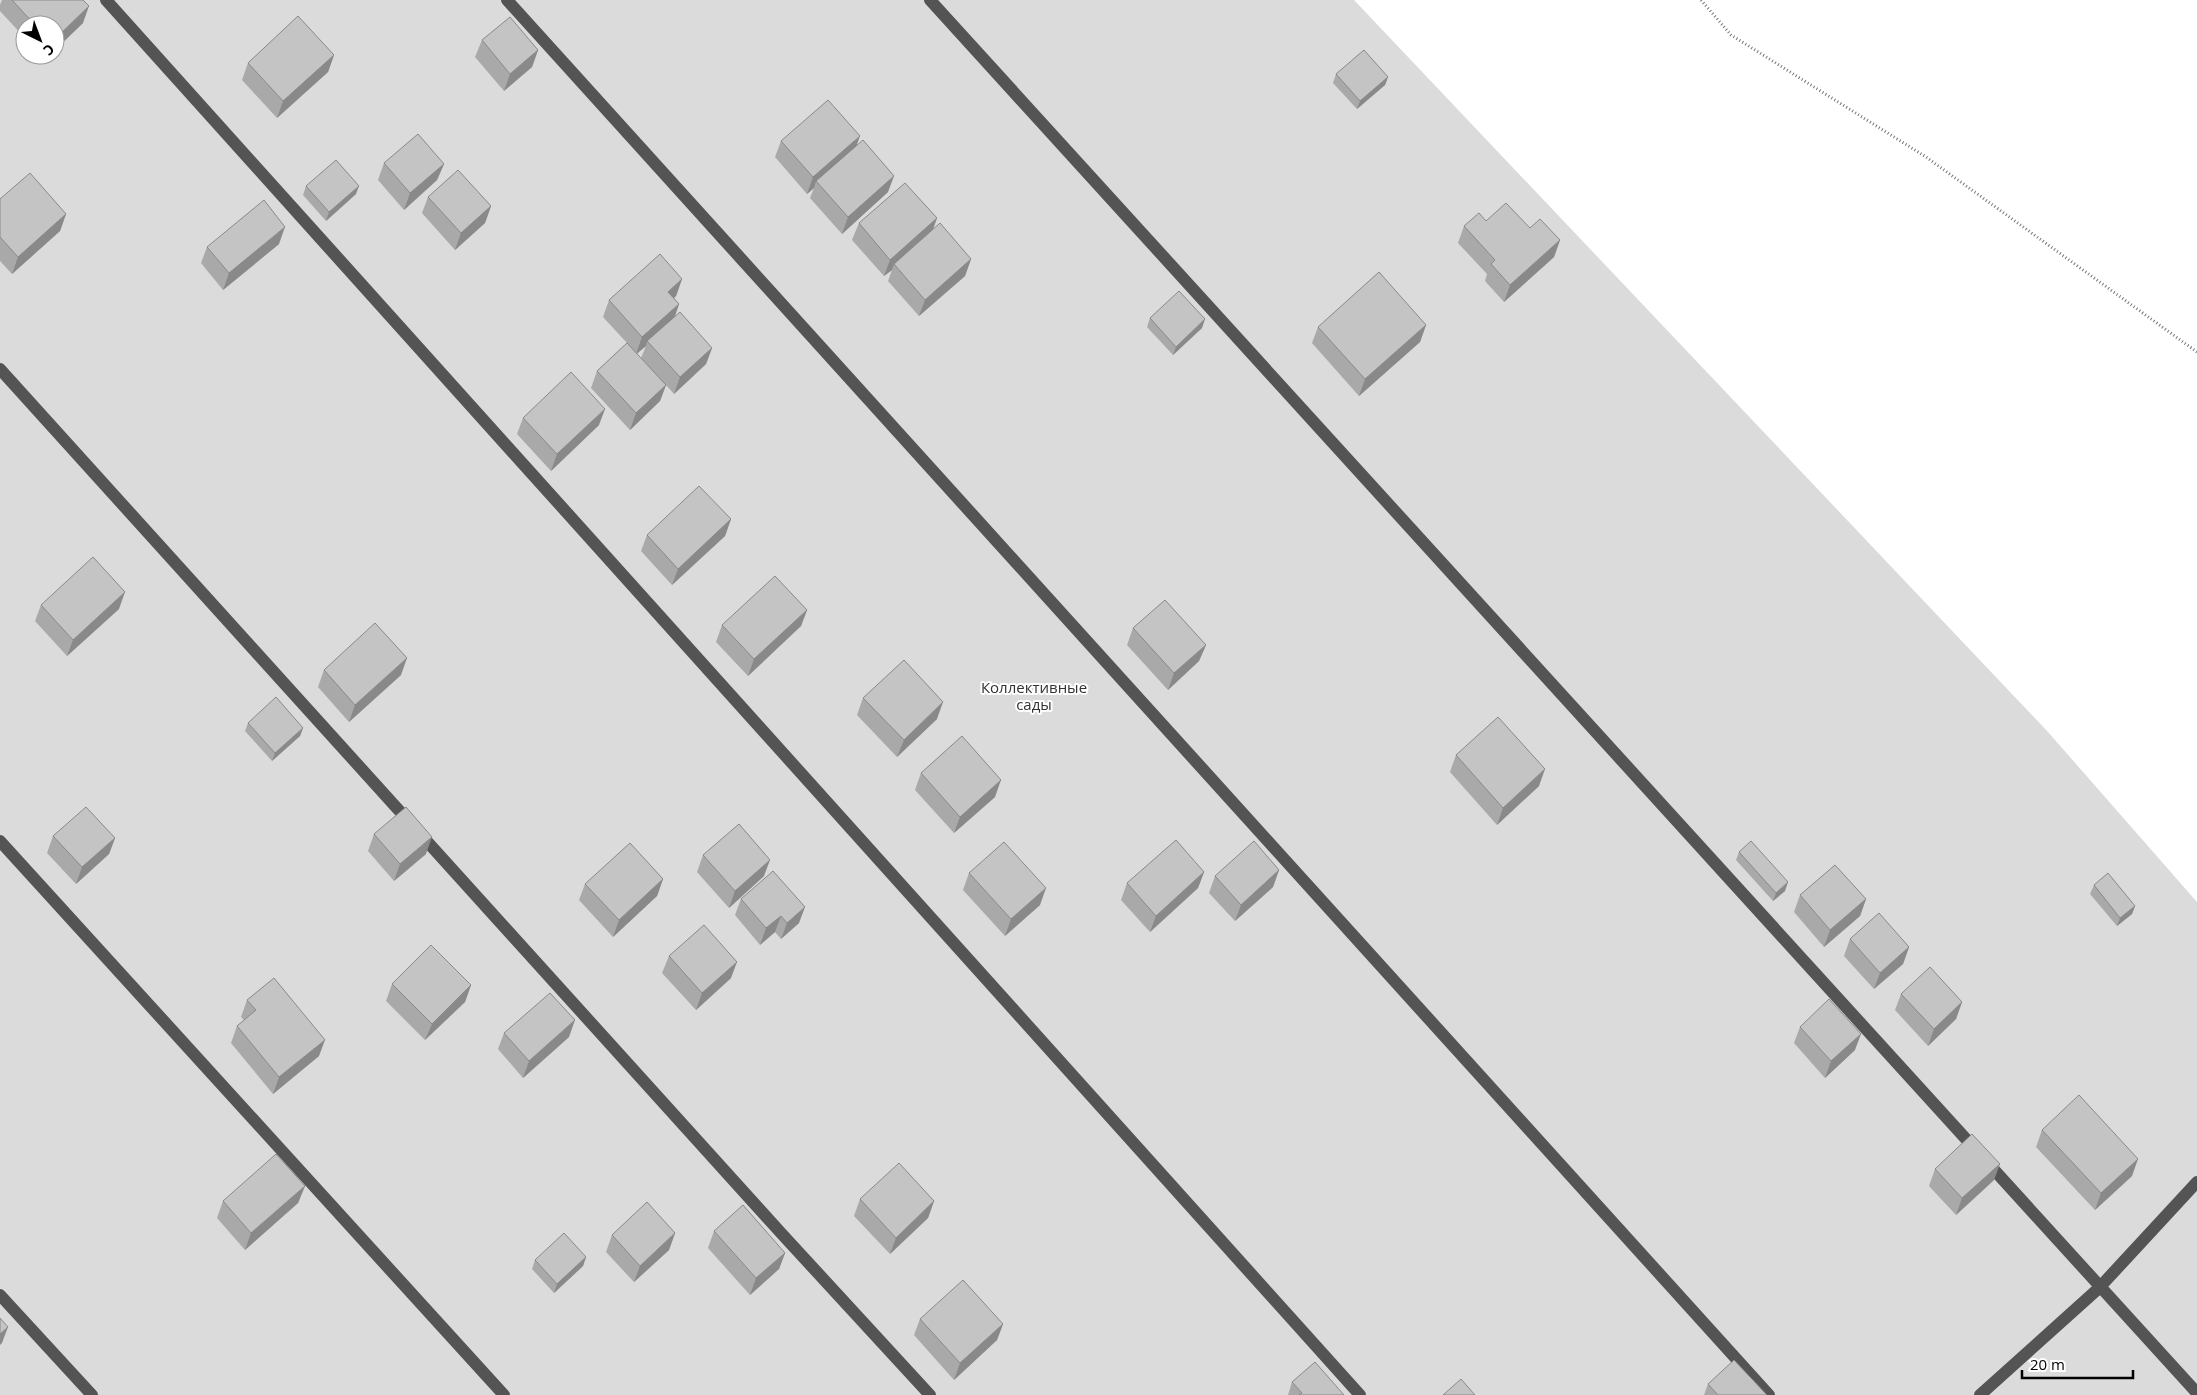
<svg xmlns="http://www.w3.org/2000/svg" width="2197" height="1395" font-family="'Open Sans',sans-serif">
	<style>
		.green { fill: #dbdbdb; fill-rule: evenodd }
		.lines { fill: none; stroke-linecap: round; stroke-linejoin: round }
		.path { stroke: #767676; stroke-width: 3; stroke-dasharray: 1 2.5; stroke-linecap: butt }
		.minor { stroke: #545454; stroke-width: 12 }
		.wall { fill: #a9a9a9; fill-rule: evenodd }
		.shaded-wall { fill: #898989 }
		.building { fill: #c4c4c4; stroke: #898989 }
		.labels { text-anchor: middle; stroke-width: 4; stroke-linejoin: round; paint-order: stroke }
		.park-label { font-size: 15px; fill: #323232; stroke: #fff }
	</style>
	<rect width="100%" height="100%" fill="#fff"/>
	<path class="green" d="M0,0H1354L2048,732L2197,902V1395H0ZM25,25H55V55H25Z"/>
	<g class="lines">
		<path class="path" d="M1701,0L1731,35L1926,157L2197,352"/>
		<g class="minor">
			<path d="M106,0L1360,1395"/>
			<path d="M507,0L1769,1395"/>
			<path d="M930,0L2197,1393"/>
			<path d="M0,369L781,1233L930,1395"/>
			<path d="M0,841L504,1395"/>
			<path d="M0,1295L92,1395"/>
			<path d="M1980,1395L2099,1288L2197,1182"/>
		</g>
	</g>
	<g class="wall">
		<path d="M2,0H83V23L55,50V25H25V38L0,11V5Z"/>
		<path d="M482,40L538,50L532,67L504,91L475,57Z"/>
		<path d="M41,55H50L45,59Z"/>
		<path d="M334,55L328,72L277,118L242,80L248,63Z"/>
		<path d="M1336,74L1388,77L1385,85L1357,109L1333,83Z"/>
		<path d="M781,141L856,146L888,192L842,234L810,198L814,188L807,194L775,157Z"/>
		<path d="M384,163L444,164L437,180L404,210L378,180Z"/>
		<path d="M306,186L356,194L326,221L303,195Z"/>
		<path d="M428,197L491,206L485,223L455,250L422,213Z"/>
		<path d="M0,199L66,214L60,231L12,274L0,261Z"/>
		<path d="M937,218L933,229L971,259L965,276L919,316L888,281L892,270L884,276L852,240L859,223Z"/>
		<path d="M1486,221L1530,228L1560,240L1554,257L1504,302L1485,281L1487,274L1458,243L1464,226Z"/>
		<path d="M279,244L223,290L201,263L207,247Z"/>
		<path d="M682,279L676,296L674,298L679,304L675,317L712,348L706,364L674,394L666,385L660,401L630,430L591,388L597,371L627,343L603,317L609,300ZM646,346L641,358L637,354Z"/>
		<path d="M1150,318L1202,328L1173,355L1147,327Z"/>
		<path d="M1426,325L1420,342L1359,396L1312,343L1318,327Z"/>
		<path d="M523,418L599,425L551,471L517,434Z"/>
		<path d="M731,519L725,536L672,585L641,551L647,535Z"/>
		<path d="M41,605L119,609L67,656L35,621Z"/>
		<path d="M807,610L801,626L748,676L716,642L722,625Z"/>
		<path d="M1133,628L1206,645L1199,661L1168,690L1127,645Z"/>
		<path d="M324,670L401,675L349,722L318,687Z"/>
		<path d="M863,698L937,719L897,757L857,715Z"/>
		<path d="M248,723L303,728L300,736L272,761L245,731Z"/>
		<path d="M1456,755L1539,786L1497,825L1450,772Z"/>
		<path d="M921,773L995,797L954,833L915,790Z"/>
		<path d="M374,834L426,854L394,881L368,851Z"/>
		<path d="M53,836L115,838L109,854L76,884L47,853Z"/>
		<path d="M1739,852L1785,891L1773,901L1736,860Z"/>
		<path d="M703,855L764,876L729,908L697,872Z"/>
		<path d="M1279,870L1273,887L1235,921L1209,893L1215,876Z"/>
		<path d="M1204,872L1198,888L1150,932L1121,900L1127,883Z"/>
		<path d="M969,873L1040,905L1005,936L963,890Z"/>
		<path d="M663,879L657,896L613,937L579,900L585,884Z"/>
		<path d="M2094,885L2135,906L2132,914L2117,926L2090,894Z"/>
		<path d="M1800,895L1866,899L1860,916L1824,947L1794,912Z"/>
		<path d="M741,899L799,923L781,939L775,932L760,945L735,915Z"/>
		<path d="M1850,939L1909,947L1903,964L1874,989L1844,956Z"/>
		<path d="M669,956L731,978L696,1010L662,973Z"/>
		<path d="M392,984L471,985L465,1002L425,1040L386,1001Z"/>
		<path d="M1901,994L1962,1002L1956,1019L1928,1046L1895,1010Z"/>
		<path d="M247,1000L319,1056L273,1094L231,1043L237,1026L244,1020L241,1017Z"/>
		<path d="M1800,1027L1855,1050L1825,1078L1794,1043Z"/>
		<path d="M504,1033L569,1037L523,1078L498,1049Z"/>
		<path d="M2042,1130L2132,1176L2095,1210L2036,1147Z"/>
		<path d="M1935,1169L1994,1180L1956,1215L1929,1186Z"/>
		<path d="M305,1186L298,1203L245,1250L217,1218L223,1201Z"/>
		<path d="M860,1199L934,1201L928,1218L890,1254L854,1216Z"/>
		<path d="M714,1231L785,1253L779,1269L750,1295L708,1248Z"/>
		<path d="M675,1233L669,1250L634,1282L606,1252L612,1235Z"/>
		<path d="M586,1257L583,1266L554,1293L532,1269L535,1260Z"/>
		<path d="M920,1319L1003,1324L997,1340L954,1380L914,1335Z"/>
		<path d="M1292,1382L1344,1395H1288Z"/>
		<path d="M1708,1384L1767,1395H1704Z"/>
	</g>
	<g class="shaded-wall">
		<path d="M89,6L83,23L55,50V39Z"/>
		<path d="M538,50L532,67L504,91L510,74Z"/>
		<path d="M334,55L328,72L277,118L283,101Z"/>
		<path d="M1388,77L1385,85L1357,109L1360,101Z"/>
		<path d="M860,136L854,153L816,181L814,188L807,194L813,177Z"/>
		<path d="M444,164L437,180L404,210L410,193Z"/>
		<path d="M894,176L888,192L842,234L848,217Z"/>
		<path d="M359,186L356,194L326,221L329,212Z"/>
		<path d="M491,206L485,223L455,250L461,233Z"/>
		<path d="M66,214L60,231L12,274L18,257Z"/>
		<path d="M937,218L931,235L894,264L892,270L884,276L890,260Z"/>
		<path d="M285,227L279,244L223,290L229,273Z"/>
		<path d="M1560,240L1554,257L1504,302L1510,285Z"/>
		<path d="M971,259L965,276L919,316L925,300Z"/>
		<path d="M682,279L676,296L662,309L668,292Z"/>
		<path d="M679,304L673,321L647,341L646,346L636,354L642,337Z"/>
		<path d="M1205,319L1202,328L1173,355L1176,347Z"/>
		<path d="M1426,325L1420,342L1359,396L1365,379Z"/>
		<path d="M712,348L706,364L674,394L680,377Z"/>
		<path d="M666,385L660,401L630,430L636,413Z"/>
		<path d="M605,409L599,425L551,471L557,454Z"/>
		<path d="M731,519L725,536L672,585L678,569Z"/>
		<path d="M125,592L119,609L67,656L73,640Z"/>
		<path d="M807,610L801,626L748,676L754,659Z"/>
		<path d="M1206,645L1199,661L1168,690L1174,673Z"/>
		<path d="M407,658L401,675L349,722L355,705Z"/>
		<path d="M943,702L937,719L897,757L904,740Z"/>
		<path d="M303,728L300,736L272,761L275,753Z"/>
		<path d="M1545,769L1539,786L1497,825L1503,808Z"/>
		<path d="M1001,780L995,797L954,833L960,817Z"/>
		<path d="M432,837L426,854L394,881L400,864Z"/>
		<path d="M115,838L109,854L76,884L82,867Z"/>
		<path d="M770,860L764,876L729,908L735,891Z"/>
		<path d="M1279,870L1273,887L1235,921L1241,905Z"/>
		<path d="M1204,872L1198,888L1150,932L1156,916Z"/>
		<path d="M663,879L657,896L613,937L619,920Z"/>
		<path d="M1788,882L1785,891L1773,901L1776,893Z"/>
		<path d="M1046,888L1040,905L1005,936L1011,919Z"/>
		<path d="M1866,899L1860,916L1824,947L1830,930Z"/>
		<path d="M2135,906L2132,914L2117,926L2120,918Z"/>
		<path d="M805,907L799,923L781,939L787,923Z"/>
		<path d="M781,916L775,932L760,945L766,928Z"/>
		<path d="M1909,947L1903,964L1874,989L1880,973Z"/>
		<path d="M737,962L731,978L696,1010L702,993Z"/>
		<path d="M471,985L465,1002L425,1040L432,1024Z"/>
		<path d="M1962,1002L1956,1019L1928,1046L1934,1029Z"/>
		<path d="M575,1020L569,1037L523,1078L529,1061Z"/>
		<path d="M1861,1034L1855,1050L1825,1078L1831,1061Z"/>
		<path d="M325,1040L319,1056L273,1094L279,1077Z"/>
		<path d="M2138,1159L2132,1176L2095,1210L2101,1193Z"/>
		<path d="M2000,1164L1994,1180L1956,1215L1962,1198Z"/>
		<path d="M305,1186L298,1203L245,1250L251,1233Z"/>
		<path d="M934,1201L928,1218L890,1254L896,1238Z"/>
		<path d="M675,1233L669,1250L634,1282L640,1266Z"/>
		<path d="M785,1253L779,1269L750,1295L756,1278Z"/>
		<path d="M586,1257L583,1266L554,1293L557,1284Z"/>
		<path d="M1003,1324L997,1340L954,1380L960,1363Z"/>
		<path d="M8,1327L2,1343L0,1345V1334Z"/>
	</g>
	<g class="building">
		<path d="M12,0H83L89,6L55,39V25H35Z"/>
		<path d="M298,16L334,55L283,101L248,63Z"/>
		<path d="M510,17L538,50L510,74L482,40Z"/>
		<path d="M1364,50L1388,77L1360,101L1336,74Z"/>
		<path d="M828,100L860,136L813,177L781,141Z"/>
		<path d="M418,134L444,164L410,193L384,163Z"/>
		<path d="M863,140L894,176L848,217L816,181Z"/>
		<path d="M336,160L359,186L329,212L306,186Z"/>
		<path d="M458,170L491,206L461,233L428,197Z"/>
		<path d="M30,173L66,214L18,257L0,237V199Z"/>
		<path d="M905,183L937,218L890,260L859,223Z"/>
		<path d="M264,200L285,227L229,273L207,247Z"/>
		<path d="M1506,203L1530,228L1540,219L1560,240L1510,285L1491,264L1495,260L1464,226L1479,213L1486,221Z"/>
		<path d="M940,223L971,259L925,300L894,264Z"/>
		<path d="M660,254L682,279L668,292L679,304L642,337L609,300Z"/>
		<path d="M1379,272L1426,325L1365,379L1318,327Z"/>
		<path d="M1179,291L1205,319L1176,347L1150,318Z"/>
		<path d="M680,312L712,348L680,377L647,341Z"/>
		<path d="M627,343L666,385L636,413L597,371Z"/>
		<path d="M571,372L605,409L557,454L523,418Z"/>
		<path d="M699,486L731,519L678,569L647,535Z"/>
		<path d="M93,557L125,592L73,640L41,605Z"/>
		<path d="M775,576L807,610L754,659L722,625Z"/>
		<path d="M1165,600L1206,645L1174,673L1133,628Z"/>
		<path d="M375,623L407,658L355,705L324,670Z"/>
		<path d="M904,660L943,702L904,740L863,698Z"/>
		<path d="M276,697L303,728L275,753L248,723Z"/>
		<path d="M1498,717L1545,769L1503,808L1456,755Z"/>
		<path d="M962,736L1001,780L960,817L921,773Z"/>
		<path d="M86,807L115,838L82,867L53,836Z"/>
		<path d="M406,807L432,837L400,864L374,834Z"/>
		<path d="M739,824L770,860L735,891L703,855Z"/>
		<path d="M1176,840L1204,872L1156,916L1127,883Z"/>
		<path d="M1254,841L1279,870L1241,905L1215,876Z"/>
		<path d="M1751,841L1788,882L1776,893L1739,852Z"/>
		<path d="M1004,842L1046,888L1011,919L969,873Z"/>
		<path d="M630,843L663,879L619,920L585,884Z"/>
		<path d="M1835,865L1866,899L1830,930L1800,895Z"/>
		<path d="M773,871L805,907L787,923L781,916L766,928L741,899Z"/>
		<path d="M2108,873L2135,906L2120,918L2094,885Z"/>
		<path d="M1879,913L1909,947L1880,973L1850,939Z"/>
		<path d="M704,925L737,962L702,993L669,956Z"/>
		<path d="M431,945L471,985L432,1024L392,984Z"/>
		<path d="M1930,967L1962,1002L1934,1029L1901,994Z"/>
		<path d="M274,978L325,1040L279,1077L237,1026L256,1010L247,1000Z"/>
		<path d="M550,993L575,1020L529,1061L504,1033Z"/>
		<path d="M1829,999L1861,1034L1831,1061L1800,1027Z"/>
		<path d="M2079,1095L2138,1159L2101,1193L2042,1130Z"/>
		<path d="M1972,1134L2000,1164L1962,1198L1935,1169Z"/>
		<path d="M276,1154L305,1186L251,1233L223,1201Z"/>
		<path d="M899,1163L934,1201L896,1238L860,1199Z"/>
		<path d="M647,1202L675,1233L640,1266L612,1235Z"/>
		<path d="M743,1205L785,1253L756,1278L714,1231Z"/>
		<path d="M564,1233L586,1257L557,1284L535,1260Z"/>
		<path d="M963,1280L1003,1324L960,1363L920,1319Z"/>
		<path d="M0,1318L8,1327L0,1334Z"/>
		<path d="M1734,1360L1767,1395H1718L1708,1384Z"/>
		<path d="M1315,1362L1344,1395H1299L1302,1393L1292,1382Z"/>
		<path d="M1461,1379L1475,1395H1443Z"/>
	</g>
	<g class="labels">
		<g class="park-label">
			<text x="1034" y="693">Коллективные<tspan x="1034" dy="17">сады</tspan></text>
		</g>
	</g>
	<g transform="translate(40 40) rotate(138)"><circle r="24" fill="#ffffff" stroke="#999999"/>
	<path d="M0-4L9 19L0 12L-9 19Z" fill="#000000"/>
	<text y="-8" font-size="14" font-weight="bold" text-anchor="middle" fill="#000000">С</text>
	</g>
	<path d="M2022 1370v8h111v-8" fill="none" stroke="#000000" stroke-width="2.5"/>
	<text x="2030" y="1370" font-size="15" fill="#000000" stroke="#ffffff" stroke-width="4" paint-order="stroke">20 m</text>
</svg>
